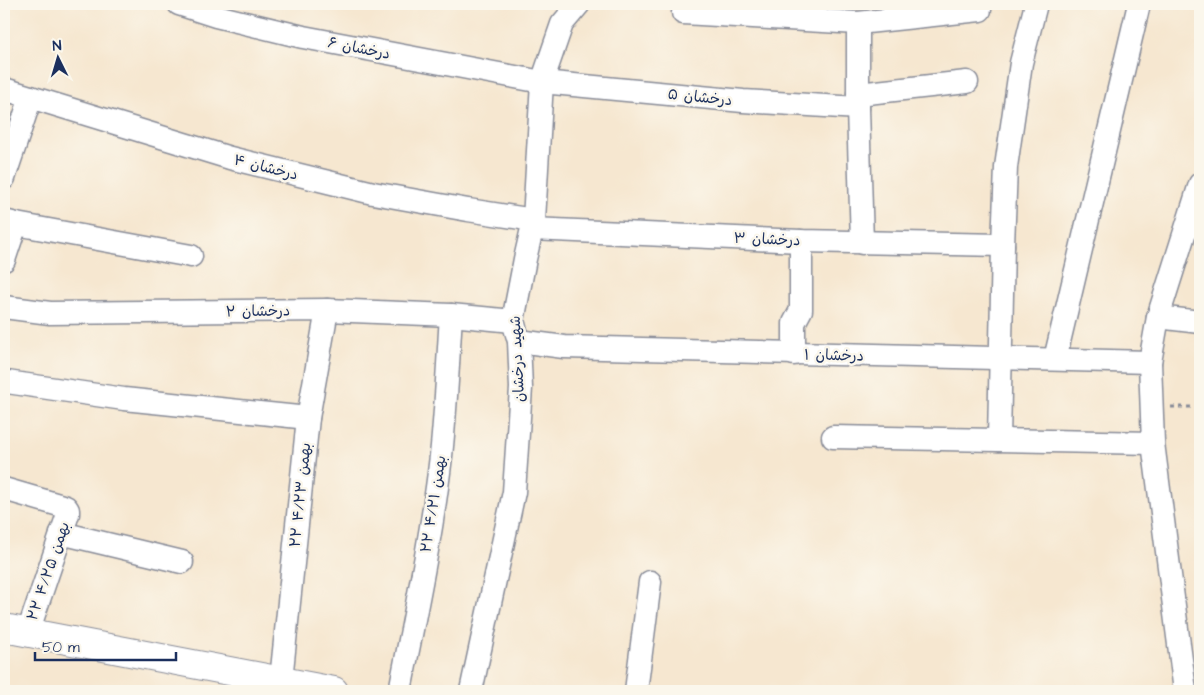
<svg xmlns="http://www.w3.org/2000/svg" width="1204" height="695" font-family="'Architects Daughter','Playpen Sans Arabic',sans-serif">
	<style>
		.lines { fill: none; stroke-linecap: round; stroke-linejoin: round }
		.minor-casing { stroke: #888b97; stroke-width: 25 }
		.tertiary-casing { stroke: #888b97; stroke-width: 30 }
		.path { stroke: #888b97; stroke-width: 3; stroke-dasharray: 4 4; stroke-linecap: butt }
		.minor { stroke: #fff; stroke-width: 22 }
		.tertiary { stroke: #fff; stroke-width: 28 }
		.labels { text-anchor: middle; stroke-width: 5; stroke-linejoin: round; paint-order: stroke }
		.street-label { font-size: 15px; fill: #1b2f5e; stroke: #fbf7ec }
	</style>
	<rect width="100%" height="100%" fill="#fbf7ec"/>
	<filter id="ink" filterUnits="userSpaceOnUse"><feTurbulence type="fractalNoise" baseFrequency=".02" numOctaves="2"/><feDisplacementMap in="SourceGraphic" scale="10" xChannelSelector="R" yChannelSelector="G"/><feConvolveMatrix kernelMatrix="1 2 1 2 8 2 1 2 1" color-interpolation-filters="sRGB"/></filter>
	<filter id="wash" filterUnits="userSpaceOnUse"><feTurbulence type="fractalNoise" baseFrequency=".0096" numOctaves="4" result="noise"/><feDisplacementMap in="SourceGraphic" scale="20" xChannelSelector="R" yChannelSelector="G"/><feGaussianBlur stdDeviation="1.12" result="paint"/><feColorMatrix in="noise" values="0 0 0 0 0 0 0 0 0 0 0 0 0 0 0 0 0 1.4 0 .05"/><feComposite in="paint" operator="in"/></filter>
	<g filter="url(#wash)">
		<rect width="100%" height="100%" fill="#f6e7d0"/>
	</g>
	<g filter="url(#ink)">
		<g class="lines">
			<g class="minor-casing">
				<g id="minor">
					<path d="M179,4L216,16L303,37L542,82L743,101L858,108"/>
					<path d="M683,13L858,23L980,10"/>
					<path d="M858,23V108L862,243"/>
					<path d="M4,89L230,158L373,193L468,210L534,220"/>
					<path d="M858,94L967,82"/>
					<path d="M4,178L31,97"/>
					<path d="M4,221L16,224L191,256"/>
					<path d="M532,229L801,241L1003,245"/>
					<path d="M4,260L16,224"/>
					<path d="M4,307L50,313L327,310L451,315L513,321"/>
					<path d="M1158,317L1200,322"/>
					<path d="M519,341L564,347L1150,362"/>
					<path d="M794,354V323L801,310V241"/>
					<path d="M1055,359L1139,4"/>
					<path d="M7,382L124,399L308,418"/>
					<path d="M833,437L1153,443"/>
					<path d="M999,440L1003,245L1006,167L1021,63L1036,4"/>
					<path d="M4,489L66,507L68,510V514L28,632"/>
					<path d="M61,533L182,562"/>
					<path d="M281,680L308,418L327,310"/>
					<path d="M400,691C415,613 432,535 441,456C446,409 448,362 451,315"/>
					<path d="M471,691L514,492L521,388L519,341L513,321L525,259L534,220L542,82L562,24L579,4"/>
					<path d="M636,691L650,582"/>
					<path d="M1185,691L1153,443L1150,362L1158,317L1200,184"/>
				</g>
			</g>
			<g class="tertiary-casing">
				<path id="tertiary" d="M4,628L334,691"/>
			</g>
			<path class="path" d="M1171,407H1200"/>
			<use href="#minor" class="minor"/>
			<use href="#tertiary" class="tertiary"/>
		</g>
	</g>
	<g class="labels">
		<g class="street-label">
			<text transform="translate(359 48) rotate(11)" y="5">درخشان ۶</text>
			<text transform="translate(700 97) rotate(6)" y="5">درخشان ۵</text>
			<text transform="translate(266 167) rotate(14)" y="5">درخشان ۴</text>
			<text transform="translate(767 239) rotate(2)" y="5">درخشان ۳</text>
			<text transform="translate(258 311) rotate(-1)" y="5">درخشان ۲</text>
			<text transform="translate(834 355) rotate(1)" y="5">درخشان ۱</text>
			<text transform="translate(517 359) rotate(-93)" y="5">شهید درخشان</text>
			<text transform="translate(300 495) rotate(-84)" y="5">۲۲ بهمن ۴/۲۳</text>
			<text transform="translate(433 504) rotate(-81)" y="5">۲۲ بهمن ۴/۲۱</text>
			<text transform="translate(48 571) rotate(-71)" y="5">۲۲ بهمن ۴/۲۵</text>
		</g>
	</g>
	<rect width="1204" height="695" fill="none" stroke="#fbf7ec" stroke-width="20"/>
	<g transform="translate(58 58) rotate(355)" stroke="#fbf7ec" stroke-width="4" paint-order="stroke">
	<path d="M0-4L9 19L0 12L-9 19Z" fill="#1b2f5e"/>
	<text y="-8" font-size="14" font-weight="bold" text-anchor="middle" fill="#1b2f5e">N</text>
	</g>
	<path d="M35 652v8h141v-8" fill="none" stroke="#1b2f5e" stroke-width="2.5"/>
	<text x="42" y="652" font-size="15" fill="#1b2f5e" stroke="#fbf7ec" stroke-width="4" paint-order="stroke">50 m</text>
</svg>
